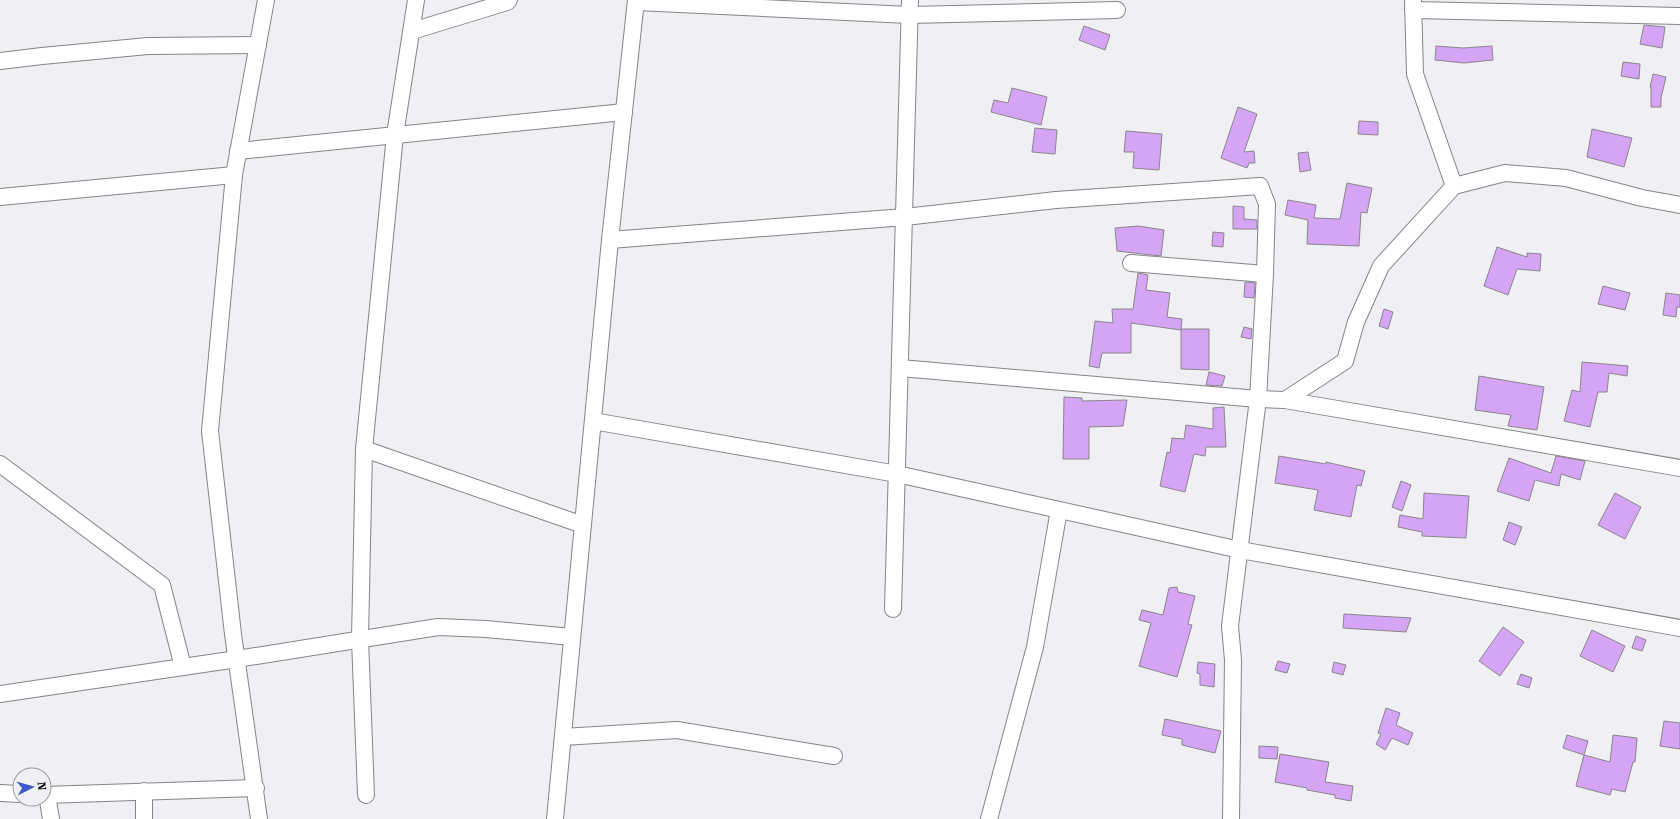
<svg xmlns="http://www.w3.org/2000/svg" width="1680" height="819" font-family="'Roboto Serif',serif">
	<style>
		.building { fill: #d6a4f4; stroke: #89868b }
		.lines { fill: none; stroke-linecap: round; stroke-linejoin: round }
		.minor-casing { stroke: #848489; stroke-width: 18 }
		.minor { stroke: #fff; stroke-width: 16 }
	</style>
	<rect width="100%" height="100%" fill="#efeff4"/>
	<g class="building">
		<path d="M1644,25L1665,27L1662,48L1640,44Z"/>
		<path d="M1084,26L1110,35L1105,50L1079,40Z"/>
		<path d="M1436,46L1463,48L1492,46L1493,60L1464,63L1435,60Z"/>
		<path d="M1623,62L1640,64L1639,79L1621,76Z"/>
		<path d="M1653,74L1666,77L1661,98V107H1651V87H1650Z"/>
		<path d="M1012,88L1047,97L1041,125L991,112L994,100L1008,103Z"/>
		<path d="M1238,107L1257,114L1244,152L1254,151L1255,163H1249L1247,168L1221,158Z"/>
		<path d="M1359,121L1378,122V135L1358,134Z"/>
		<path d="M1035,128L1057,130L1055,154L1032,152Z"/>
		<path d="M1592,129L1632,138L1624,167L1587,157Z"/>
		<path d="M1126,131L1162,134L1159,170L1133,168L1134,152H1124Z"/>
		<path d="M1308,152L1311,170L1300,172L1298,153Z"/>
		<path d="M1347,183L1372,188L1367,213L1361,212L1359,246L1307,244L1308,220L1285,215L1288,200L1316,205L1314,218L1340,219Z"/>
		<path d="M1233,206L1244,207V219L1257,220V229H1233Z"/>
		<path d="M1138,226L1164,230L1161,256L1117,251L1115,228Z"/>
		<path d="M1213,232L1224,233L1223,247L1212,246Z"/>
		<path d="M1497,247L1527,257V253L1541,254L1540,271L1517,269L1508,295L1484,286Z"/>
		<path d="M1138,273L1148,275L1146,290L1170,293L1167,317L1182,319L1181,330L1131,323V353H1102L1099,368L1089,366L1095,321L1113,323L1112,309H1133Z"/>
		<path d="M1245,282L1255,283L1254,298L1244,297Z"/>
		<path d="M1603,286L1630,293L1625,310L1598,304Z"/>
		<path d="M1666,293L1680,295V307H1677L1676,317L1663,315Z"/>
		<path d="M1384,309L1393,312L1388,329L1379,326Z"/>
		<path d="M1244,327L1252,329L1251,339L1241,337Z"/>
		<path d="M1181,329H1209V370L1181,369Z"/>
		<path d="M1582,362L1628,366L1627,376L1609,373L1607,392H1598L1590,427L1564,421L1572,390L1580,392Z"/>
		<path d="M1209,372L1225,376L1222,386L1206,385Z"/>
		<path d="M1479,376L1544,387L1537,430L1508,426L1511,415L1475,410Z"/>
		<path d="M1064,397L1082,398V401L1127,400L1123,426L1089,427V459H1063Z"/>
		<path d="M1224,407L1226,447H1206L1205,456L1194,454L1185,492L1160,486L1167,452L1170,453L1172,438L1184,439L1186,425L1213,429V408Z"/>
		<path d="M1279,456L1326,464V462L1365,471L1361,486L1357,485L1351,517L1314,510L1318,490L1275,483Z"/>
		<path d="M1556,456L1585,461L1580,480L1561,474L1559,486L1535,480L1529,501L1497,491L1509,458L1551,473Z"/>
		<path d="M1401,481L1411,485L1402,511L1392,507Z"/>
		<path d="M1424,493L1469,496L1466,538L1422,536V532L1398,527L1400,515L1423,519Z"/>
		<path d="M1615,493L1641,507L1625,539L1598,525Z"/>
		<path d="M1509,522L1522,527L1515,545L1503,540Z"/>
		<path d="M1177,587L1178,592L1195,596L1188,624L1192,625L1177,677L1139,666L1151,623L1139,620L1142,610L1163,615L1169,588Z"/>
		<path d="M1344,614L1411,618L1406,632L1343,628Z"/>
		<path d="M1503,627L1524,642L1500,676L1479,661Z"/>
		<path d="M1592,630L1625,646L1613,672L1580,656Z"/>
		<path d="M1636,636L1646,640L1642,651L1632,648Z"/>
		<path d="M1278,661L1290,664L1287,673L1275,670Z"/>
		<path d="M1198,662L1215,664L1214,687L1200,685V674L1197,673Z"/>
		<path d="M1334,662L1346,665L1343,675L1332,672Z"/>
		<path d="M1521,674L1532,678L1529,688L1517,684Z"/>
		<path d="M1386,708L1400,713L1396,725L1413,733L1408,745L1392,738L1385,750L1376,744L1381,734L1378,733Z"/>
		<path d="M1165,719L1221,731L1215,753L1182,745V739L1162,735Z"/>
		<path d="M1664,721L1680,723V749L1660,746Z"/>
		<path d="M1567,735L1588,741L1584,755L1563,748Z"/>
		<path d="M1613,735L1637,738L1635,762H1633L1625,792L1612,789L1610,795L1576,786L1584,755L1610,762Z"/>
		<path d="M1259,746L1278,747L1277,759L1259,758Z"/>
		<path d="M1280,754L1329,762L1325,782L1353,786L1351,801L1335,798V795L1307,790V788L1275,782Z"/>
	</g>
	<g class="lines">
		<g class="minor-casing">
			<g id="minor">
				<path d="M1413,0L1415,74L1454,186"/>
				<path d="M636,2L909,15L1117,10"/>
				<path d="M1413,10L1680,16"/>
				<path d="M412,31L507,2L509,0"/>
				<path d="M0,61L42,56L148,46L258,45"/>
				<path d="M238,151L624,112"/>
				<path d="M0,197L234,175"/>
				<path d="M610,240L905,217L1056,200L1260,186L1267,204L1265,274L1258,399L1230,626L1233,660L1231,819"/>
				<path d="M1131,263L1265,274"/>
				<path d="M900,368L1258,399L1285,400L1345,361L1356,322L1381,266L1454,186L1505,173L1566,178L1642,198L1680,205"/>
				<path d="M1285,400L1680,468"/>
				<path d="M593,421L897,474L1240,550L1680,628"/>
				<path d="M364,449L583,525"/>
				<path d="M0,464L162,585L183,667"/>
				<path d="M893,609L910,0"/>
				<path d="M0,694L237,659L438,627L486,629L572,637"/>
				<path d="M563,737L677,730L834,756"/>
				<path d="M0,793L20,794"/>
				<path d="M44,795L256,788"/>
				<path d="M47,795L51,819"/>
				<path d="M366,795L360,639L364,449L395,135L416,0"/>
				<path d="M144,819V791"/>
				<path d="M259,819L233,634L210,431L234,175L266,0"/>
				<path d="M555,819L610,240L636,0"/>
				<path d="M989,819L1035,647L1059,510"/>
			</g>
		</g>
		<use href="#minor" class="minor"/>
	</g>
	<g transform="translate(32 787) rotate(84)"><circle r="19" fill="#efeff4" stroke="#98999c"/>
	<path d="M0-3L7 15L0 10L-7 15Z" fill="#3d5bcd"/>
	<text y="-6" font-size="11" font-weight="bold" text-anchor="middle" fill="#161718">N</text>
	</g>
</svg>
